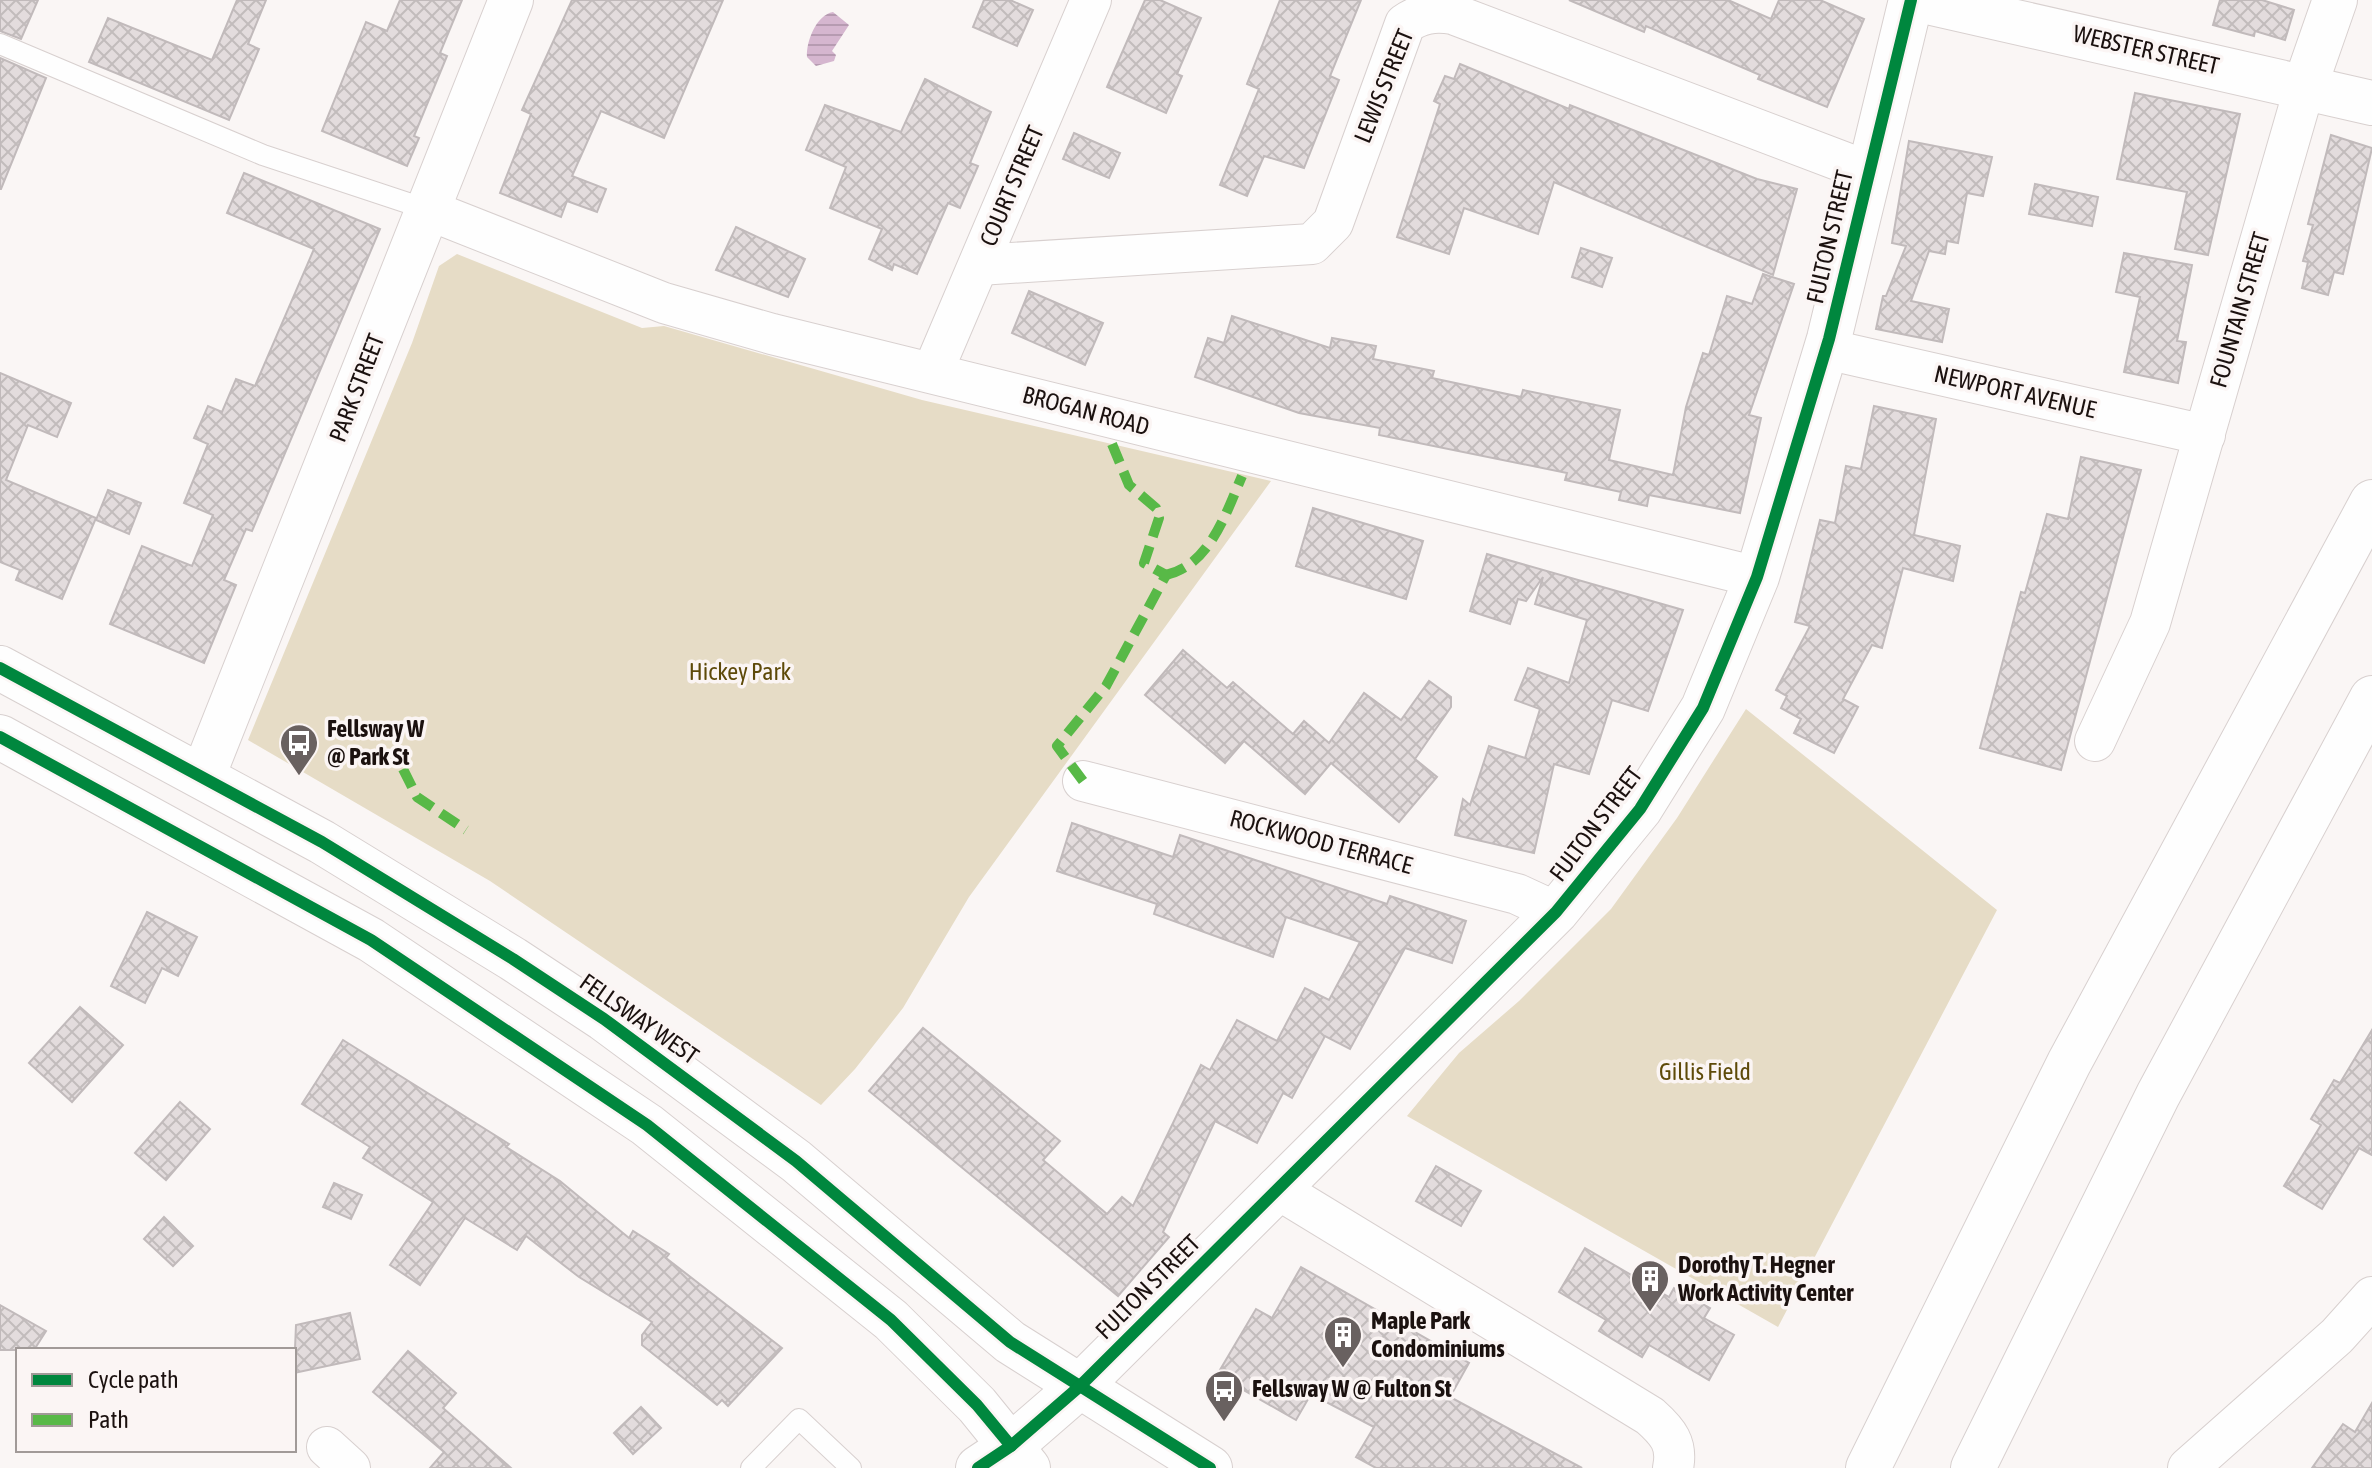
<svg xmlns="http://www.w3.org/2000/svg" width="2372" height="1468" font-family="'Asap Condensed',sans-serif">
	<style>
		.park { fill: #e6dcc6 }
		.water { fill: url(#water-rules) }
		.building { fill: url(#building-cross-hatch); stroke: #c1babb; stroke-width: 2 }
		.lines { fill: none; stroke-linecap: round; stroke-linejoin: round }
		.lane-casing { stroke: #d8d0cf; stroke-width: 22 }
		.street-casing { stroke: #d8d0cf; stroke-width: 42 }
		.secondary-casing { stroke: #d8d0cf; stroke-width: 46 }
		.primary-casing { stroke: #d8d0cf; stroke-width: 46 }
		.highway-casing { stroke: #d8d0cf; stroke-width: 46 }
		.lane { stroke: #fefefe; stroke-width: 20 }
		.street { stroke: #fefefe; stroke-width: 40 }
		.secondary { stroke: #fefefe; stroke-width: 44 }
		.primary { stroke: #fefefe; stroke-width: 44 }
		.highway { stroke: #fefefe; stroke-width: 44 }
		.quiet { stroke: #58b947; stroke-width: 10; stroke-dasharray: 20 10; stroke-linecap: butt }
		.cycleway-casing { stroke: #fbf5f4; stroke-width: 17 }
		.cycleway { stroke: #00873e; stroke-width: 12 }
		.labels { text-anchor: middle; stroke-width: 7; stroke-linejoin: round; paint-order: stroke }
		.street-label { font-size: 24px; fill: #1b110f; stroke: #fbf5f4 }
		.park-label { font-size: 24px; fill: #5e4a09; stroke: #fbf5f4 }
		.poi-label { font-size: 24px; font-weight: bold; fill: #1b110f; stroke: #fbf5f4; text-anchor: start }
	</style>
	<defs>
		<pattern id="water-rules" width="6" height="5" patternUnits="userSpaceOnUse" patternTransform="scale(2)"><rect width="6" height="5" fill="#d5b6cf"/><path d="M0 2.5h6" fill="none" stroke="#b69bb1"/></pattern>
		<pattern id="building-cross-hatch" width="8" height="8" patternUnits="userSpaceOnUse" patternTransform="scale(2)"><rect width="8" height="8" fill="#e3dcdd"/><path d="M0 0l8 8M0 8l8-8" fill="none" stroke="#c2bcbc"/></pattern>
	</defs>
	<rect width="100%" height="100%" fill="#faf6f5"/>
	<g class="park">
		<path d="M457,254L642,328L664,326L922,400L1271,481L969,897L903,1008L855,1069L821,1105L490,881L248,740L412,343L439,266Z"/>
		<path d="M1746,709L1997,910L1778,1327L1407,1116L1459,1053L1519,1001L1611,909L1677,818Z"/>
	</g>
	<path class="water" d="M833,12L849,25L832,51L836,55L834,61L816,66L807,57C806,42 816,15 833,12Z"/>
	<g class="building">
		<path d="M0,0H38L21,39L0,31Z"/>
		<path d="M237,0H266L248,44L259,49L229,120L89,62L108,18L212,60Z"/>
		<path d="M400,0H462L440,53L447,56L414,136L419,138L407,166L322,131L366,22L387,31Z"/>
		<path d="M572,0H723L664,138L601,111L572,176L606,189L597,212L567,201L561,217L500,193L531,114L522,110Z"/>
		<path d="M984,0H1010L1033,10L1017,46L973,27Z"/>
		<path d="M1145,0H1160L1201,18L1177,74L1182,76L1166,113L1107,87Z"/>
		<path d="M1280,0H1361L1330,76L1339,80L1304,168L1264,156L1247,196L1220,185L1259,89L1247,84Z"/>
		<path d="M1569,0H1728L1771,19L1779,0H1820L1864,19L1827,107L1758,79L1760,75L1646,26L1644,32Z"/>
		<path d="M2220,0H2262L2294,10L2285,40L2255,31L2254,36L2213,25Z"/>
		<path d="M0,58L46,78L1,189H0Z"/>
		<path d="M1460,64L1569,109L1570,105L1757,179L1797,189L1773,275L1554,182L1538,234L1464,208L1449,254L1397,237L1440,104L1434,101L1445,76L1454,79Z"/>
		<path d="M925,79L991,112L970,163L978,166L960,208L948,203L917,274L894,264L892,270L869,259L882,229L830,208L846,167L806,150L825,105L901,132Z"/>
		<path d="M2135,93L2240,114L2208,255L2175,249L2187,192L2117,179Z"/>
		<path d="M1074,133L1120,153L1109,178L1063,159Z"/>
		<path d="M2331,135L2372,148L2343,274L2334,272L2328,295L2302,288L2308,262L2303,261L2313,225L2308,224Z"/>
		<path d="M1909,141L1992,157L1983,196L1967,193L1958,243L1947,241L1945,254L1929,251L1911,301L1949,309L1942,342L1876,329L1883,296H1886L1906,246L1892,243Z"/>
		<path d="M244,173L380,229L252,531L246,529L224,580L236,585L204,663L110,624L142,546L192,566L213,515L184,503L208,444L194,438L208,406L222,412L236,379L255,386L314,249L227,213Z"/>
		<path d="M2035,184L2098,197L2092,226L2029,214Z"/>
		<path d="M736,227L805,259L788,297L716,270Z"/>
		<path d="M1581,248L1612,258L1602,287L1572,277Z"/>
		<path d="M2124,253L2192,265L2177,341L2186,342L2178,383L2124,372L2140,297L2116,292Z"/>
		<path d="M1763,274L1794,284L1749,415L1761,418L1740,513L1649,495L1647,506L1619,500L1621,492L1565,480L1567,473L1379,435L1380,428L1299,413L1195,377L1208,338L1224,343L1232,316L1330,348L1332,338L1376,346L1373,359L1434,371L1432,378L1521,397L1523,390L1620,410L1609,460L1673,475L1686,407L1703,353L1709,355L1727,296L1752,304Z"/>
		<path d="M1029,291L1103,323L1085,365L1012,333Z"/>
		<path d="M0,373L71,403L57,437L28,425L6,480L96,518L62,599L16,580L20,570L0,562Z"/>
		<path d="M1874,406L1936,419L1914,535L1960,546L1953,581L1903,568L1882,648L1872,645L1843,699L1858,707L1834,753L1794,733L1801,719L1781,708L1787,696L1776,690L1810,626L1795,622L1820,520L1835,523L1846,466L1861,469Z"/>
		<path d="M2081,457L2141,470L2061,770L1980,748L2021,592L2025,593L2047,514L2068,519Z"/>
		<path d="M108,490L141,503L129,534L96,520Z"/>
		<path d="M1313,508L1423,541L1406,599L1296,566Z"/>
		<path d="M1487,554L1683,610L1648,711L1612,700L1589,774L1554,764L1534,853L1455,835L1463,799L1470,805L1489,746L1525,758L1540,709L1515,700L1528,668L1569,683L1587,620L1535,604L1543,577L1526,601L1518,599L1510,624L1470,611Z"/>
		<path d="M1183,650L1227,688L1233,682L1293,734L1304,721L1329,743L1364,693L1401,720L1429,681L1451,697V707L1415,759L1437,777L1399,822L1331,763L1305,794L1244,741L1225,763L1145,695Z"/>
		<path d="M1072,823L1173,857L1180,835L1387,904L1390,896L1466,921L1452,963L1405,948L1350,1049L1325,1036L1292,1098L1283,1093L1257,1143L1215,1121L1163,1232L1169,1237L1118,1296L869,1091L923,1028L1060,1141L1043,1160L1107,1214L1122,1197L1133,1206L1201,1065L1210,1070L1237,1020L1277,1041L1305,988L1329,1000L1360,942L1286,917L1273,957L1154,914L1157,904L1057,871Z"/>
		<path d="M147,912L197,937L178,976L162,968L145,1003L111,986Z"/>
		<path d="M80,1007L123,1045L72,1102L29,1063Z"/>
		<path d="M2372,1030V1155L2359,1148L2322,1209L2284,1186L2321,1125L2311,1119L2334,1080L2340,1083Z"/>
		<path d="M343,1040L509,1144L506,1147L560,1181L629,1238L633,1231L669,1254L666,1258L782,1348L728,1406L722,1400L717,1405L642,1345V1335L652,1322L579,1277L526,1236L517,1250L465,1218L420,1285L390,1265L433,1202L363,1158L370,1147L302,1104Z"/>
		<path d="M180,1102L210,1129L166,1180L135,1153Z"/>
		<path d="M1436,1166L1481,1191L1461,1226L1416,1201Z"/>
		<path d="M334,1183L362,1195L351,1219L323,1207Z"/>
		<path d="M164,1217L193,1246L173,1266L144,1239Z"/>
		<path d="M1585,1248L1669,1297L1674,1288L1710,1308L1704,1318L1734,1335L1709,1380L1649,1345L1642,1357L1599,1331L1606,1320L1559,1292Z"/>
		<path d="M1301,1267L1469,1363L1450,1397L1582,1468H1376L1356,1457L1374,1427L1311,1394L1296,1420L1217,1375L1256,1309L1272,1318Z"/>
		<path d="M0,1305L46,1331L34,1350H0Z"/>
		<path d="M350,1313L360,1359L294,1373L296,1325Z"/>
		<path d="M408,1351L456,1393L443,1408L511,1468H430L444,1452L373,1392Z"/>
		<path d="M2372,1403V1468H2312L2343,1424L2355,1432Z"/>
		<path d="M641,1407L661,1428L633,1454L614,1433Z"/>
	</g>
	<g class="lines">
		<g class="lane-casing">
			<g id="lane">
				<path d="M0,44L263,155L426,209"/>
				<path d="M751,1468L799,1419L851,1468"/>
			</g>
		</g>
		<g class="street-casing">
			<g id="street">
				<path d="M426,209L664,303L772,334L1757,577"/>
				<path d="M979,265L1312,244L1333,223L1405,24C1420,13 1435,11 1453,14L1867,171"/>
				<path d="M1826,349L2205,435"/>
				<path d="M933,371L1091,0"/>
				<path d="M2095,741L2150,623L2305,86"/>
				<path d="M1083,781L1517,894L1556,912"/>
				<path d="M1276,1188L1650,1416C1668,1432 1678,1444 1673,1468"/>
				<path d="M327,1447L350,1468"/>
				<path d="M2188,1468L2337,1336L2372,1297"/>
			</g>
		</g>
		<g class="secondary-casing">
			<g id="secondary">
				<path d="M1919,0L2372,103"/>
				<path d="M2305,86L2335,0"/>
				<path d="M203,776L511,0"/>
				<path d="M978,1468L1011,1446L1079,1387L1556,912L1640,809L1703,708L1757,577L1829,339L1911,0"/>
			</g>
		</g>
		<g class="primary-casing">
			<g id="primary">
				<path d="M0,668L322,842L513,959L604,1019L796,1161L1010,1342L1210,1468"/>
				<path d="M0,737L371,940L647,1125L891,1320L977,1405L1028,1468"/>
			</g>
		</g>
		<g class="highway-casing">
			<g id="highway">
				<path d="M1868,1468L2069,1063L2372,502"/>
				<path d="M1973,1468L2158,1095L2372,698"/>
			</g>
		</g>
		<use href="#lane" class="lane"/>
		<use href="#street" class="street"/>
		<use href="#secondary" class="secondary"/>
		<use href="#primary" class="primary"/>
		<use href="#highway" class="highway"/>
		<g class="quiet">
			<path d="M1166,575C1210,565 1226,513 1242,476"/>
			<path d="M403,769L417,797L466,830"/>
			<path d="M1083,781L1057,746L1106,686L1166,575L1144,563L1159,518L1156,508L1129,485L1112,444"/>
		</g>
		<g class="cycleway-casing">
			<g id="cycleway">
				<path d="M0,668L322,842L513,959L604,1019L796,1161L1010,1342L1210,1468"/>
				<path d="M0,737L371,940L647,1125L891,1320L977,1405L1011,1446"/>
				<path d="M978,1468L1011,1446L1079,1387L1556,912L1640,809L1703,708L1757,577L1829,339L1911,0"/>
			</g>
		</g>
		<use href="#cycleway" class="cycleway"/>
	</g>
	<defs>
		<g id="bus-pin" transform="scale(2)"><path d="M0 17L-7.5 6A9.5 9.5 0 1 1 7.5 6Z" fill="#696160" stroke="#fbf5f4"/><path d="M-5-6H5V4H4V6H2V4H-2V6H-4V4H-5ZM-3.5-4V0h7V-4ZM-3.5 1.2v1.5H-2V1.2ZM2 1.2v1.5H3.5V1.2Z" fill="#fff"/></g>
		<g id="building-pin" transform="scale(2)"><path d="M0 17L-7.5 6A9.5 9.5 0 1 1 7.5 6Z" fill="#696160" stroke="#fbf5f4"/><path d="M-4-6H4V6H1V3H-1V6H-4ZM-2.5-4.3h1.7v1.8h-1.7ZM.8-4.3h1.7v1.8H.8ZM-2.5-1h1.7V.8h-1.7ZM.8-1h1.7V.8H.8Z" fill="#fff"/></g>
	</defs>
	<g fill-rule="evenodd">
		<use href="#bus-pin" x="299" y="743"/>
		<use href="#building-pin" x="1650" y="1279"/>
		<use href="#building-pin" x="1343" y="1335"/>
		<use href="#bus-pin" x="1224" y="1389"/>
	</g>
	<g class="labels">
		<g class="street-label">
			<text transform="translate(2146 50) rotate(13)" y="8">WEBSTER STREET</text>
			<text transform="translate(1384 86) rotate(-68)" y="8">LEWIS STREET</text>
			<text transform="translate(1012 186) rotate(-67)" y="8">COURT STREET</text>
			<text transform="translate(1830 237) rotate(-77)" y="8">FULTON STREET</text>
			<text transform="translate(2240 310) rotate(-74)" y="8">FOUNTAIN STREET</text>
			<text transform="translate(357 388) rotate(-69)" y="8">PARK STREET</text>
			<text transform="translate(2015 392) rotate(13)" y="8">NEWPORT AVENUE</text>
			<text transform="translate(1086 411) rotate(15)" y="8">BROGAN ROAD</text>
			<text transform="translate(1596 824) rotate(-53)" y="8">FULTON STREET</text>
			<text transform="translate(1321 842) rotate(15)" y="8">ROCKWOOD TERRACE</text>
			<text transform="translate(639 1019) rotate(35)" y="8">FELLSWAY WEST</text>
			<text transform="translate(1148 1287) rotate(-45)" y="8">FULTON STREET</text>
		</g>
		<g class="park-label">
			<text x="740" y="680">Hickey Park</text>
			<text x="1705" y="1080">Gillis Field</text>
		</g>
		<g class="poi-label">
			<text x="327" y="737">Fellsway W<tspan x="327" dy="28">@ Park St</tspan></text>
			<text x="1678" y="1273">Dorothy T. Hegner<tspan x="1678" dy="28">Work Activity Center</tspan></text>
			<text x="1371" y="1329">Maple Park<tspan x="1371" dy="28">Condominiums</tspan></text>
			<text x="1252" y="1397">Fellsway W @ Fulton St</text>
		</g>
	</g>
	<rect x="16" y="1348" width="280" height="104" fill="#fbf5f4" stroke="#a19a98" stroke-width="2"/>
	<rect x="32" y="1374" width="40" height="12" fill="#00873e" stroke="#a19a98" stroke-width="2"/>
	<text x="88" y="1388" font-size="24" fill="#1b110f">Cycle path</text>
	<rect x="32" y="1414" width="40" height="12" fill="#58b947" stroke="#a19a98" stroke-width="2"/>
	<text x="88" y="1428" font-size="24" fill="#1b110f">Path</text>
</svg>
